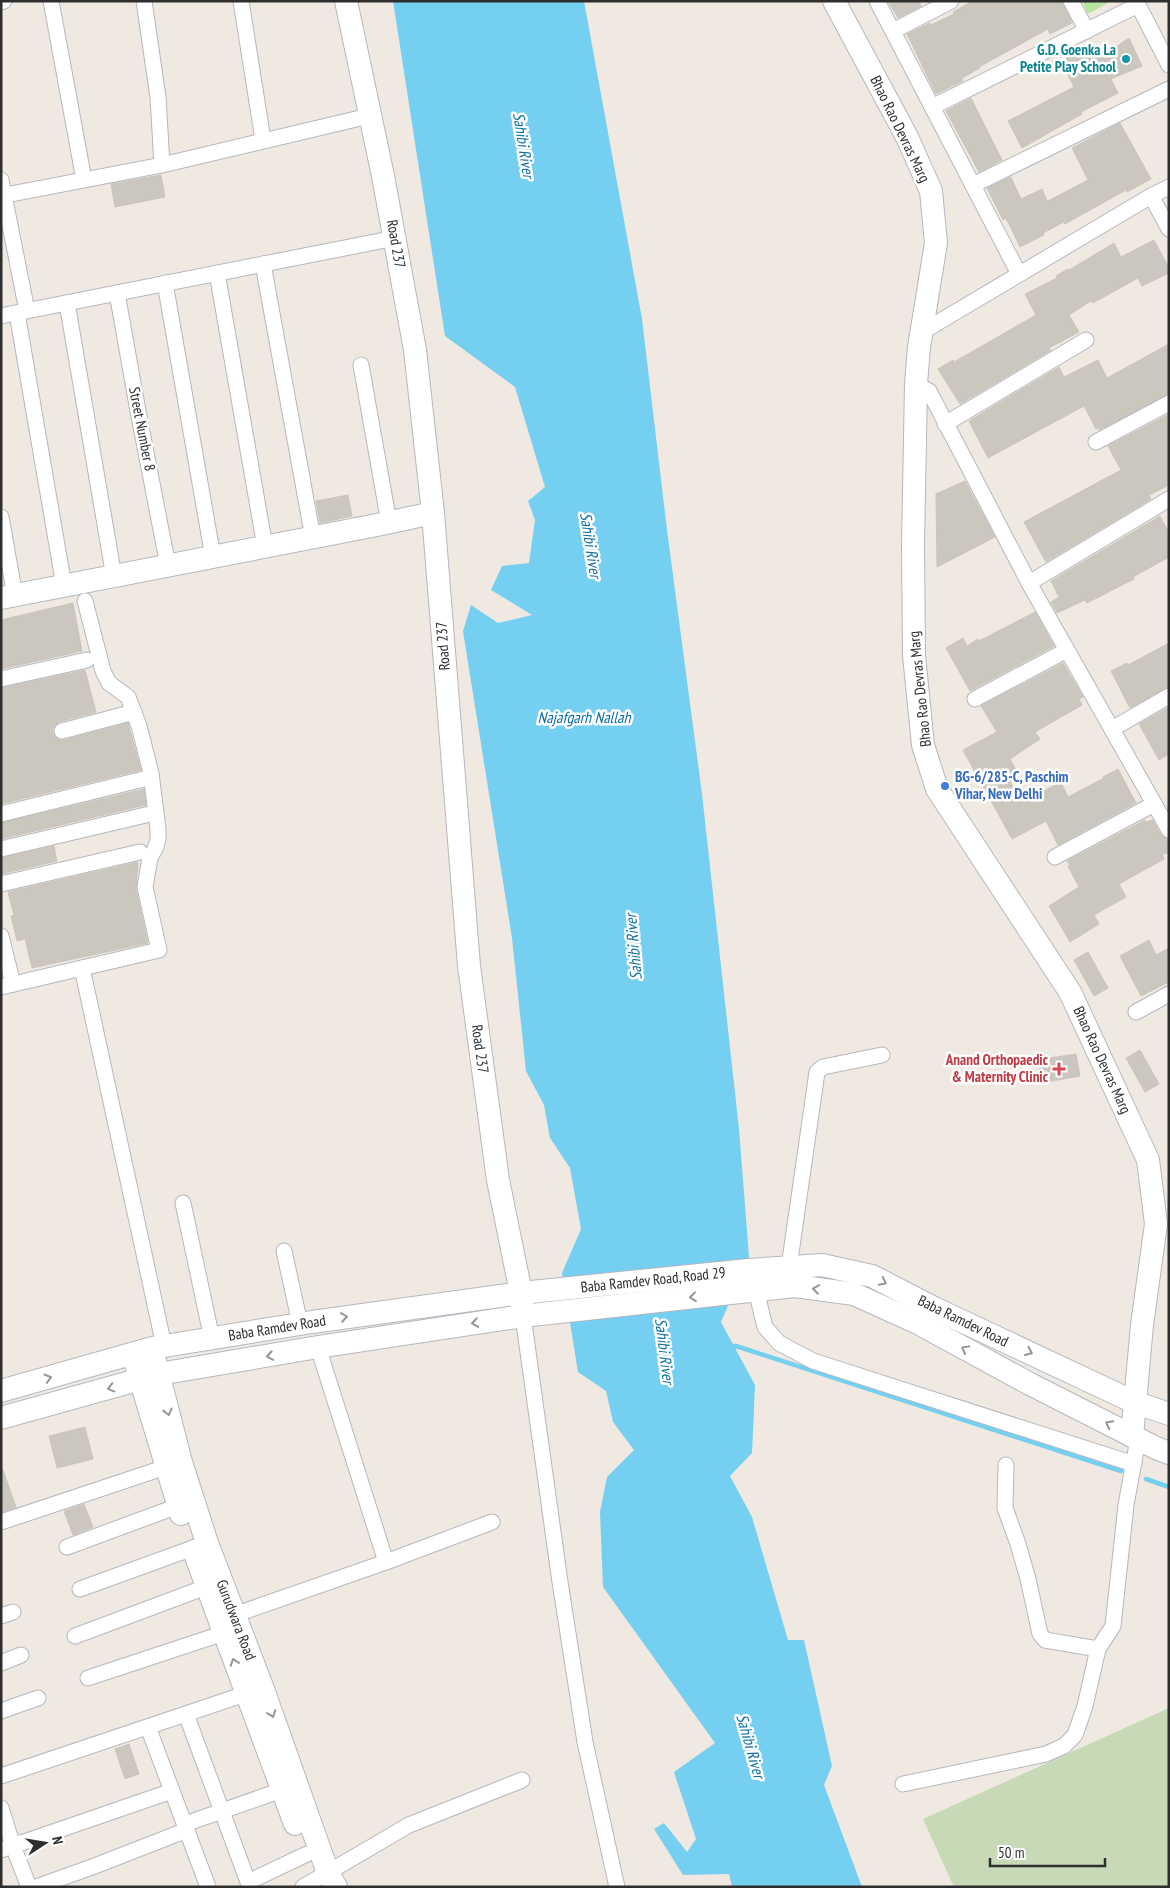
<svg xmlns="http://www.w3.org/2000/svg" width="1170" height="1888" font-family="'PT Sans Narrow',sans-serif">
	<style>
		.green { fill: #b6e59e }
		.cemetery { fill: #c8d9b8 }
		.water { fill: #75cff0 }
		.lines { fill: none; stroke-linecap: round; stroke-linejoin: round }
		.stream { stroke: #75cff0; stroke-width: 4.5 }
		.building { fill: #cbc7bf; stroke: #cbc5ba }
		.street-casing { stroke: #b4b7c1; stroke-width: 17 }
		.secondary-casing { stroke: #b4b7c1; stroke-width: 24 }
		.street { stroke: #fff; stroke-width: 15 }
		.secondary { stroke: #fff; stroke-width: 22 }
		.oneway { stroke: #969696 }
		.culture-dot { fill: #0f9aa8; stroke: #fff; stroke-width: 2 }
		.shop-dot { fill: #3f7fe0; stroke: #fff; stroke-width: 2 }
		.health-dot { fill: #e0444e; stroke: #fff; stroke-width: 2 }
		.labels { text-anchor: middle; stroke-width: 5; stroke-linejoin: round; paint-order: stroke }
		.culture-label { font-size: 15px; font-weight: bold; fill: #0d838f; stroke: #fff; text-anchor: end }
		.street-label { font-size: 15px; fill: #2e2e2e; stroke: #fff }
		.shop-label { font-size: 15px; font-weight: bold; fill: #366cbe; stroke: #fff; text-anchor: start }
		.health-label { font-size: 15px; font-weight: bold; fill: #be3a42; stroke: #fff; text-anchor: end }
		.water-label { font-size: 16px; font-style: italic; fill: #0d6fa3; stroke: #fff }
	</style>
	<rect width="100%" height="100%" fill="#efe9e1"/>
	<path class="green" d="M1082,1H1111L1088,14Z"/>
	<path class="cemetery" d="M1169,1708V1887H954L923,1819Z"/>
	<path class="water" d="M393,1H584L642,319L667,530L702,794L739,1129L749,1257L721,1322L755,1385L752,1453L730,1476L752,1517L788,1640H804L832,1766L824,1785L862,1887H732L729,1874L683,1875L654,1829L664,1823L687,1852L696,1839L674,1772L715,1743L603,1587L600,1512L607,1477L634,1450L613,1422L606,1391L578,1372L562,1273L581,1229L570,1168L550,1138L544,1105L526,1071L512,938L463,631L471,605L498,623L532,615L491,590L502,566L529,563L535,520L528,501L545,487L515,387L445,336Z"/>
	<g class="lines">
		<g class="stream">
			<path d="M730,1346H736L1121,1471"/>
			<path d="M1146,1479L1169,1487"/>
		</g>
	</g>
	<g class="building">
		<path d="M888,1H919L921,6L898,18Z"/>
		<path d="M973,1H1062L1072,23L1050,34L1048,29L979,67L980,68L962,78L963,81L936,94L907,34L930,23L931,25L954,14L953,12Z"/>
		<path d="M1129,38L1142,66L1111,79L1118,93L1081,112L1082,114L1022,148L1008,121L1074,87L1061,61L1093,45L1100,58Z"/>
		<path d="M971,98L1002,160L979,172L946,111Z"/>
		<path d="M1120,123L1151,179L1127,192L1126,190L1065,224L1064,222L1043,233L1044,235L1020,247L1006,218L1003,220L987,188L1011,177L1021,199L1042,189L1047,201L1050,200L1088,180L1072,148Z"/>
		<path d="M161,175L165,197L115,207L111,184Z"/>
		<path d="M1154,240L1169,268V273L1142,286L1138,278L1093,303L1091,301L1069,315L1079,332L1049,348L1051,350L960,404L938,369L953,360L954,362L1036,315L1025,294L1057,278L1056,276L1068,269L1069,270L1114,243L1121,257Z"/>
		<path d="M1169,344V394L1099,430L1098,428L1096,429L1084,406L988,458L969,421L1059,367L1064,377L1098,360L1107,378Z"/>
		<path d="M1169,414V485L1149,495L1151,499L1046,562L1024,522L1121,470L1108,446Z"/>
		<path d="M965,481L995,537L937,567L936,494Z"/>
		<path d="M348,495L352,516L320,523L316,501Z"/>
		<path d="M1160,516L1169,533V557L1133,577L1134,579L1087,603L1085,600L1057,613L1051,602L1059,597L1051,581Z"/>
		<path d="M73,603L82,651L1,669V620Z"/>
		<path d="M1035,612L1054,646L970,691L946,648L963,638L967,646L978,639L979,641Z"/>
		<path d="M1169,643V687L1130,708L1111,671L1127,663L1128,665Z"/>
		<path d="M1063,663L1083,697L1079,699L1082,705L1035,732L1040,739L1010,759L1016,770L1007,775L1021,803L1061,782L1068,797L1104,778L1103,777L1118,769L1136,803L1058,845L1046,821L1012,839L963,750L997,732L981,706Z"/>
		<path d="M85,670L96,712L59,722L53,728V734L59,740H64L128,723L141,770L1,804V688Z"/>
		<path d="M1169,707V754L1159,760L1139,724Z"/>
		<path d="M144,789L146,805L1,839V823Z"/>
		<path d="M1145,820L1146,822L1153,820L1161,835L1167,839L1169,842V853L1162,854L1164,859L1119,884L1126,897L1094,915L1099,924L1070,942L1049,906L1079,887L1068,866L1070,865L1067,861Z"/>
		<path d="M54,846L57,861L1,874V858Z"/>
		<path d="M138,862L136,889L148,943L32,968L25,939L17,941L11,916L14,915L8,892Z"/>
		<path d="M1149,940L1156,955L1169,948V982L1141,996L1120,956Z"/>
		<path d="M1088,952L1108,988L1094,996L1074,960Z"/>
		<path d="M1140,1050L1159,1084L1145,1092L1126,1058Z"/>
		<path d="M1076,1054L1080,1076L1041,1083L1037,1060Z"/>
		<path d="M85,1427L93,1459L57,1468L49,1436Z"/>
		<path d="M1,1470H3L16,1507L1,1512Z"/>
		<path d="M84,1504L93,1527L73,1535L64,1511Z"/>
		<path d="M129,1744L139,1774L125,1779L115,1749Z"/>
	</g>
	<g class="lines">
		<g class="street-casing">
			<g id="street">
				<path d="M51,1L84,180"/>
				<path d="M144,1L158,97L162,165"/>
				<path d="M241,1L263,140"/>
				<path d="M877,1L1019,274"/>
				<path d="M1071,1L1087,31"/>
				<path d="M1136,1L1169,65"/>
				<path d="M1,2L4,1"/>
				<path d="M893,31L951,1"/>
				<path d="M932,107L1138,5"/>
				<path d="M1,180L27,311"/>
				<path d="M973,185L1169,89"/>
				<path d="M1,196L162,165L369,116"/>
				<path d="M1151,196L1169,229"/>
				<path d="M263,264L313,538"/>
				<path d="M217,273L265,547"/>
				<path d="M165,283L213,557"/>
				<path d="M117,293L138,411L168,566"/>
				<path d="M67,303L114,577"/>
				<path d="M17,313L64,586"/>
				<path d="M1,316L395,238"/>
				<path d="M922,332L1151,196L1169,187"/>
				<path d="M361,365L389,523"/>
				<path d="M916,384L929,391L1029,583L1169,830"/>
				<path d="M945,424L1086,340"/>
				<path d="M1096,442L1169,403"/>
				<path d="M1,517L15,596"/>
				<path d="M1029,583L1169,499"/>
				<path d="M1,679L87,660"/>
				<path d="M975,699L1067,650"/>
				<path d="M1112,729L1169,696"/>
				<path d="M62,731L134,712"/>
				<path d="M1,814L144,779"/>
				<path d="M1,849L150,814"/>
				<path d="M1055,857L1154,804"/>
				<path d="M1,884L140,852"/>
				<path d="M1,936L13,984"/>
				<path d="M82,968L164,1346"/>
				<path d="M1,987L159,950L145,887L150,858L156,847L158,839V829L151,773L139,726L128,697L109,683L103,671L85,601"/>
				<path d="M1136,1012L1169,994"/>
				<path d="M183,1203L212,1339"/>
				<path d="M284,1251L300,1324"/>
				<path d="M789,1267L817,1072L823,1067L882,1055"/>
				<path d="M756,1290L765,1327L779,1343L813,1361L1134,1464"/>
				<path d="M523,1316L560,1582L585,1742L617,1887"/>
				<path d="M318,1347L386,1562"/>
				<path d="M1006,1465L1005,1508L1018,1544L1028,1579L1040,1634L1045,1640L1098,1649"/>
				<path d="M1,1522L166,1467"/>
				<path d="M67,1547L178,1506"/>
				<path d="M80,1589L193,1548"/>
				<path d="M234,1615L386,1562L492,1522"/>
				<path d="M1,1616L13,1612"/>
				<path d="M75,1636L206,1587"/>
				<path d="M1,1663L21,1655"/>
				<path d="M88,1678L224,1633"/>
				<path d="M1,1711L38,1698"/>
				<path d="M186,1714L248,1882L307,1854"/>
				<path d="M148,1727L208,1887"/>
				<path d="M1,1776L254,1691"/>
				<path d="M903,1784L1046,1754L1064,1746L1075,1735L1085,1706L1098,1649L1113,1626L1126,1505L1138,1439"/>
				<path d="M1,1808L13,1846L29,1887"/>
				<path d="M185,1824L282,1790"/>
				<path d="M1,1850L172,1791"/>
				<path d="M36,1887L92,1867L187,1830"/>
				<path d="M303,1887L409,1825L522,1780"/>
			</g>
		</g>
		<g class="secondary-casing">
			<g id="secondary">
				<path d="M346,1L383,176L415,350L433,513L469,966L498,1180L521,1293L523,1316"/>
				<path d="M834,1L907,137L931,191L936,243L919,347L916,384L913,545L914,655L923,745L937,789L1070,992L1148,1160L1156,1224L1142,1325L1132,1436"/>
				<path d="M1,598L377,525L433,513"/>
				<path d="M155,1361L181,1462L207,1543L263,1689L328,1873L336,1887"/>
				<path d="M136,1365L181,1514"/>
				<path d="M1,1391L152,1348L312,1322L521,1293L749,1270L822,1265L872,1276L934,1308L1134,1402L1169,1414"/>
				<path d="M1,1418L159,1374L318,1347L523,1316L795,1286L854,1294L918,1323L1030,1384L1156,1448L1169,1453"/>
				<path d="M194,1551L295,1824"/>
			</g>
		</g>
		<use href="#street" class="street"/>
		<use href="#secondary" class="secondary"/>
	</g>
	<defs><path id="oneway-chevron" d="M-2-3.5L2.5 0L-2 3.5" fill="none" stroke-width="1.6" stroke-linecap="round" stroke-linejoin="round" transform="scale(1.25)"/></defs>
	<g class="oneway">
		<use href="#oneway-chevron" transform="translate(883 1282) rotate(27)"/>
		<use href="#oneway-chevron" transform="translate(816 1289) rotate(-172)"/>
		<use href="#oneway-chevron" transform="translate(693 1297) rotate(174)"/>
		<use href="#oneway-chevron" transform="translate(344 1317) rotate(-8)"/>
		<use href="#oneway-chevron" transform="translate(475 1323) rotate(171)"/>
		<use href="#oneway-chevron" transform="translate(965 1349) rotate(-151)"/>
		<use href="#oneway-chevron" transform="translate(1029 1352) rotate(25)"/>
		<use href="#oneway-chevron" transform="translate(270 1356) rotate(170)"/>
		<use href="#oneway-chevron" transform="translate(48 1378) rotate(-16)"/>
		<use href="#oneway-chevron" transform="translate(111 1388) rotate(165)"/>
		<use href="#oneway-chevron" transform="translate(168 1412) rotate(76)"/>
		<use href="#oneway-chevron" transform="translate(1109 1424) rotate(-153)"/>
		<use href="#oneway-chevron" transform="translate(234 1662) rotate(-110)"/>
		<use href="#oneway-chevron" transform="translate(272 1714) rotate(70)"/>
	</g>
	<circle class="culture-dot" cx="1126" cy="59" r="5"/>
	<circle class="shop-dot" cx="945" cy="786" r="5"/>
	<path class="health-dot" d="M1056.5 1061.5h5v5h5v5h-5v5h-5v-5h-5v-5h5z"/>
	<g class="labels">
		<g class="culture-label">
			<text x="1116" y="55">G.D. Goenka La<tspan x="1116" dy="17">Petite Play School</tspan></text>
		</g>
		<g class="street-label">
			<text transform="translate(900 129) rotate(64)" y="5">Bhao Rao Devras Marg</text>
			<text transform="translate(396 244) rotate(80)" y="5">Road 237</text>
			<text transform="translate(142 429) rotate(79)" y="5">Street Number 8</text>
			<text transform="translate(443 646) rotate(-94)" y="5">Road 237</text>
			<text transform="translate(920 689) rotate(-96)" y="5">Bhao Rao Devras Marg</text>
			<text transform="translate(480 1049) rotate(82)" y="5">Road 237</text>
			<text transform="translate(1102 1060) rotate(65)" y="5">Bhao Rao Devras Marg</text>
			<text transform="translate(653 1280) rotate(-6)" y="5">Baba Ramdev Road, Road 29</text>
			<text transform="translate(963 1321) rotate(26)" y="5">Baba Ramdev Road</text>
			<text transform="translate(277 1328) rotate(-9)" y="5">Baba Ramdev Road</text>
			<text transform="translate(236 1620) rotate(69)" y="5">Gurudwara Road</text>
		</g>
		<g class="shop-label">
			<text x="955" y="782">BG-6/285-C, Paschim<tspan x="955" dy="17">Vihar, New Delhi</tspan></text>
		</g>
		<g class="health-label">
			<text x="1048" y="1065">Anand Orthopaedic<tspan x="1048" dy="17">&amp; Maternity Clinic</tspan></text>
		</g>
		<g class="water-label">
			<text transform="translate(524 145) rotate(81)" y="6">Sahibi River</text>
			<text transform="translate(591 545) rotate(81)" y="6">Sahibi River</text>
			<text x="584" y="723">Najafgarh Nallah</text>
			<text transform="translate(633 947) rotate(-95)" y="6">Sahibi River</text>
			<text transform="translate(665 1351) rotate(83)" y="6">Sahibi River</text>
			<text transform="translate(751 1746) rotate(74)" y="6">Sahibi River</text>
		</g>
	</g>
	<rect width="1170" height="1888" fill="none" stroke="#2e2e2e" stroke-width="5"/>
	<g transform="translate(45 1843) rotate(78)" stroke="#ffffff" stroke-width="4" paint-order="stroke">
	<path d="M0-4L9 19L0 12L-9 19Z" fill="#2e2e2e"/>
	<text y="-8" font-size="14" font-weight="bold" text-anchor="middle" fill="#2e2e2e">N</text>
	</g>
	<path d="M990 1858v8h115v-8" fill="none" stroke="#2e2e2e" stroke-width="2.5"/>
	<text x="998" y="1858" font-size="15" fill="#2e2e2e" stroke="#ffffff" stroke-width="4" paint-order="stroke">50 m</text>
</svg>
